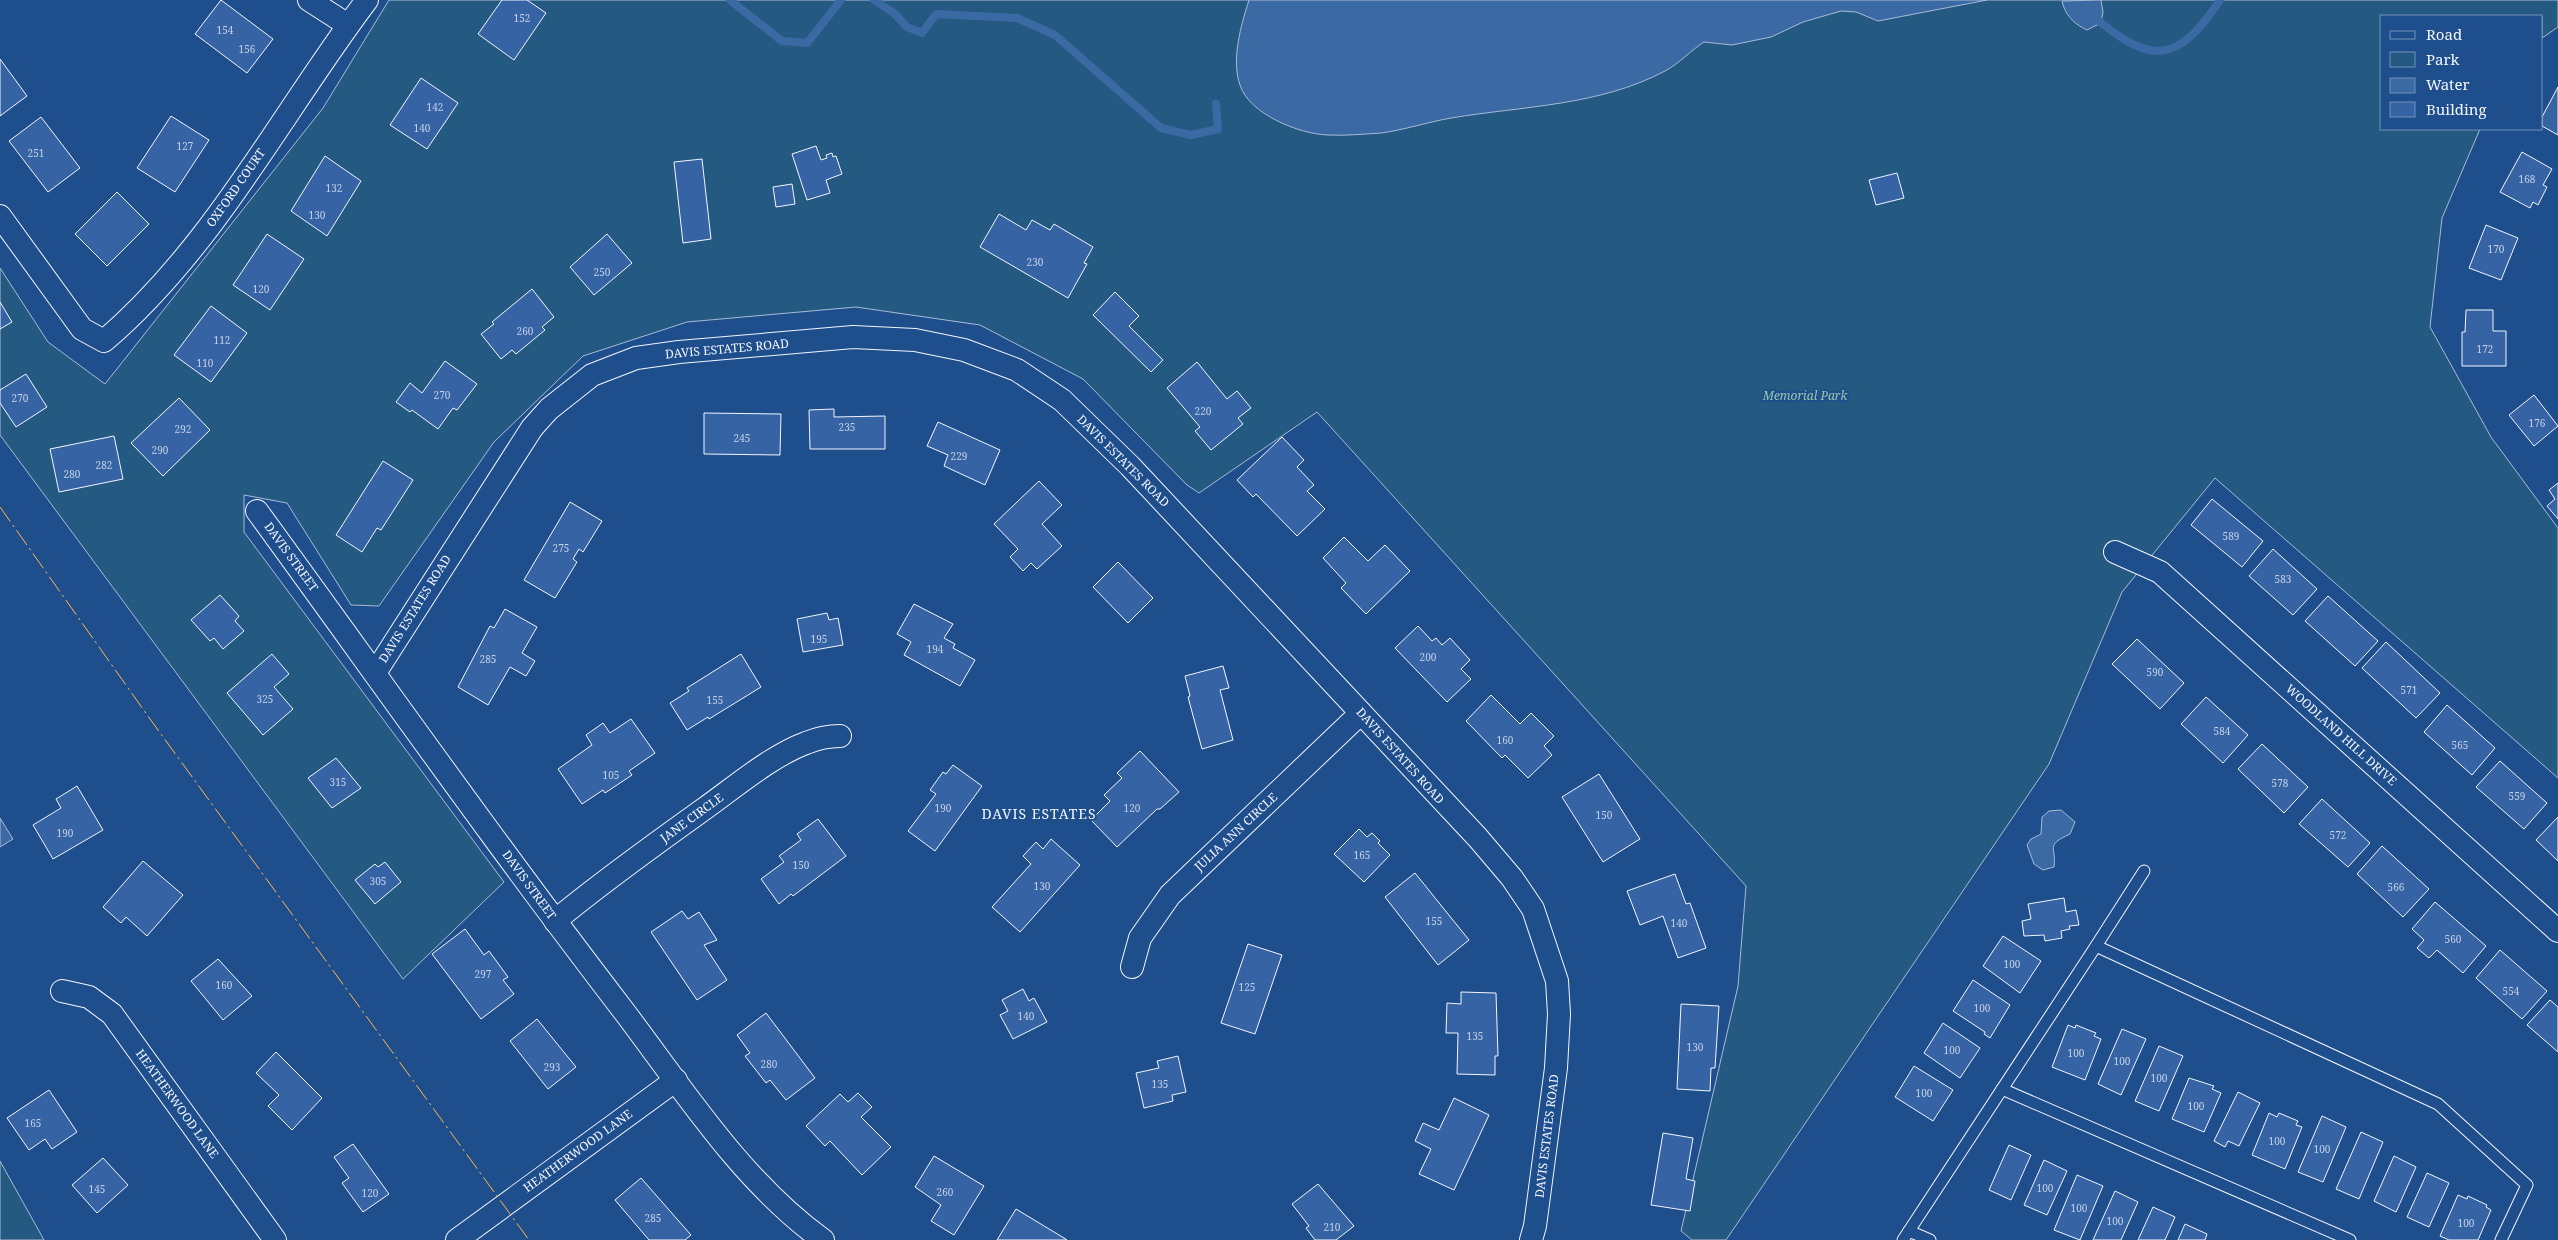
<svg xmlns="http://www.w3.org/2000/svg" width="2558" height="1240" font-family="'Noto Serif',serif">
	<style>
		.green { fill: #245a82; stroke: #a8bbd7 }
		.water { fill: #3b69a3; stroke: #a8bbd7 }
		.lines { fill: none; stroke-linecap: round; stroke-linejoin: round }
		.stream { stroke: #3b69a3; stroke-width: 8 }
		.building { fill: #3563a3; stroke: #f2f6ff }
		.service-casing { stroke: #f2f6ff; stroke-width: 13 }
		.minor-casing { stroke: #f2f6ff; stroke-width: 24 }
		.service { stroke: #1f4e8c; stroke-width: 11 }
		.minor { stroke: #1f4e8c; stroke-width: 22 }
		.power { stroke: #ffb74d; stroke-width: 1; stroke-dasharray: 18 4 2.5 4; stroke-linecap: butt }
		.labels { text-anchor: middle; stroke-width: 4; stroke-linejoin: round; paint-order: stroke }
		.number-label { font-size: 10px; fill: #c3d1e8 }
		.street-label { font-size: 12px; fill: #f2f6ff; stroke: #1f4e8c }
		.park-label { font-size: 12px; font-style: italic; fill: #97c8a6; stroke: #1f4e8c }
		.neighbourhood-label { font-size: 14px; letter-spacing: 1px; fill: #f2f6ff; stroke: #1f4e8c }
	</style>
	<rect width="100%" height="100%" fill="#1f4e8c"/>
	<g class="green">
		<path d="M389,0H2558V27L2542,38V16H2382V129H2480L2442,218L2430,327L2491,437L2558,528V778L2215,478L2122,592L2049,764L1726,1240H1692L1681,1231L1738,986L1746,886L1317,412L1199,493L1187,485L1083,379L980,325L856,307L687,322L583,356L494,442L379,606L351,605L287,503L244,495V532L504,882L403,979L0,435V268L48,342L105,384L323,108Z"/>
		<path d="M0,1161L44,1240H0Z"/>
	</g>
	<g class="water">
		<path d="M1249,0H1987L1878,21L1856,12L1841,11L1803,22L1771,37L1732,45L1704,42C1690,51 1680,63 1665,71C1599,106 1523,106 1451,118C1428,122 1404,130 1381,133C1363,134 1345,136 1328,135C1299,134 1249,114 1240,85C1231,60 1241,25 1249,0Z"/>
		<path d="M2101,0L2103,12L2101,23L2087,30C2074,24 2065,15 2062,1Z"/>
		<path d="M2061,810L2075,822L2070,834C2044,846 2057,847 2054,867L2043,870L2034,864L2027,845L2031,839L2041,834L2042,817L2049,811Z"/>
		<path d="M0,818L13,839L0,847Z"/>
	</g>
	<g class="lines">
		<g class="stream">
			<path d="M730,0L782,41L807,43L841,0"/>
			<path d="M874,0L894,13L907,27L922,33L936,14L1017,18L1055,35L1161,128L1191,135L1218,129L1216,104"/>
			<path d="M2094,17C2152,66 2178,63 2220,0"/>
		</g>
	</g>
	<g class="building">
		<path d="M221,0L273,39L247,73L195,34Z"/>
		<path d="M502,0H527L546,13L514,60L478,34Z"/>
		<path d="M0,59L27,96L0,116Z"/>
		<path d="M421,78L458,103L427,149L390,125Z"/>
		<path d="M2558,87V135L2542,126V117Z"/>
		<path d="M171,116L209,140L175,192L137,168Z"/>
		<path d="M41,117L80,168L48,192L9,141Z"/>
		<path d="M816,146L821,160L827,158L826,155L832,153L833,157L836,156L842,174L826,180L830,193L807,200L792,154Z"/>
		<path d="M2522,152L2552,169L2543,185L2547,187L2538,205L2533,202L2530,208L2500,192Z"/>
		<path d="M325,156L361,181L327,236L291,211Z"/>
		<path d="M702,159L711,239L683,243L674,162Z"/>
		<path d="M1897,173L1904,198L1876,205L1869,180Z"/>
		<path d="M792,184L795,204L776,207L773,187Z"/>
		<path d="M117,192L149,224L107,266L75,234Z"/>
		<path d="M999,214L1026,230L1032,220L1050,230L1054,224L1093,247L1084,263L1087,264L1068,298L980,247Z"/>
		<path d="M2486,225L2518,238L2501,280L2469,268Z"/>
		<path d="M267,234L304,259L270,310L233,285Z"/>
		<path d="M607,234L632,263L594,295L570,267Z"/>
		<path d="M532,289L554,317L542,327L545,330L516,354L512,350L501,359L481,334L494,324L492,322Z"/>
		<path d="M1115,292L1139,316L1129,326L1163,360L1151,372L1093,315Z"/>
		<path d="M0,302L12,322L0,329Z"/>
		<path d="M211,306L247,333L211,382L174,355Z"/>
		<path d="M2466,310H2493V331H2506V366H2462V332H2465Z"/>
		<path d="M445,361L477,384L457,410L453,408L438,429L412,410L410,412L396,402L410,383L422,393Z"/>
		<path d="M1197,362L1227,399L1237,391L1251,408L1238,418L1243,424L1211,450L1195,431L1200,427L1167,388Z"/>
		<path d="M26,374L47,407L16,427L0,403V390Z"/>
		<path d="M2534,395L2558,426L2534,446L2509,415Z"/>
		<path d="M179,398L210,430L163,476L131,443Z"/>
		<path d="M834,409V417L885,416V449H810L809,410Z"/>
		<path d="M704,413L781,414L780,455L704,454Z"/>
		<path d="M938,422L1000,450L985,485L944,466L948,455L927,446Z"/>
		<path d="M114,436L123,479L59,492L50,449Z"/>
		<path d="M1282,437L1304,460L1297,467L1314,485L1307,491L1325,509L1297,536L1256,494L1253,497L1237,480Z"/>
		<path d="M383,461L413,480L381,530L377,528L362,552L336,535Z"/>
		<path d="M1039,481L1062,505L1042,524L1062,546L1037,569L1031,563L1023,571L1010,557L1018,549L994,524Z"/>
		<path d="M2558,483V519L2547,506L2555,499L2549,490Z"/>
		<path d="M2212,499L2263,541L2242,567L2191,525Z"/>
		<path d="M570,502L602,521L583,552L579,549L573,559L577,562L555,598L524,580Z"/>
		<path d="M1344,537L1368,561L1385,545L1410,571L1366,614L1341,588L1346,583L1323,558Z"/>
		<path d="M2273,549L2317,589L2293,615L2249,576Z"/>
		<path d="M1118,562L1153,598L1128,623L1093,587Z"/>
		<path d="M220,595L239,616L235,621L244,631L223,649L214,638L210,641L191,620Z"/>
		<path d="M2328,596L2378,641L2355,666L2305,621Z"/>
		<path d="M914,604L953,624L944,638L955,644L953,648L975,660L960,686L904,655L911,642L897,634Z"/>
		<path d="M505,609L537,627L522,653L535,661L526,676L510,667L488,705L458,687L490,626L494,628Z"/>
		<path d="M827,613L829,620L838,618L843,645L803,652L797,619Z"/>
		<path d="M1418,626L1432,641L1436,638L1442,645L1450,638L1470,660L1461,669L1471,679L1447,702L1395,648Z"/>
		<path d="M2137,639L2184,683L2160,709L2112,664Z"/>
		<path d="M2386,642L2440,693L2416,718L2362,668Z"/>
		<path d="M272,654L289,674L274,687L293,709L263,735L227,693Z"/>
		<path d="M741,654L761,687L709,719L708,717L687,730L670,703L689,691L687,688Z"/>
		<path d="M1223,666L1229,688L1220,690L1233,740L1202,749L1188,697L1190,696L1185,676Z"/>
		<path d="M1491,695L1520,724L1531,713L1554,736L1544,746L1552,755L1528,778L1505,755L1502,758L1466,721Z"/>
		<path d="M2206,697L2248,735L2223,763L2181,724Z"/>
		<path d="M2447,705L2495,748L2472,775L2424,732Z"/>
		<path d="M631,719L655,753L629,771L632,775L605,793L603,790L582,804L558,769L592,745L586,735L603,723L610,733Z"/>
		<path d="M2262,744L2308,787L2284,813L2238,769Z"/>
		<path d="M1140,751L1179,792L1160,809H1157L1117,847L1091,820L1110,801L1104,795L1122,778L1117,773Z"/>
		<path d="M336,758L361,788L332,808L308,778Z"/>
		<path d="M2500,761L2547,803L2524,829L2476,787Z"/>
		<path d="M953,765L982,786L935,851L908,831L936,794L930,790L943,772L946,774Z"/>
		<path d="M1599,774L1640,839L1603,862L1562,797Z"/>
		<path d="M77,786L103,830L53,859L33,825L61,808L56,799Z"/>
		<path d="M2322,799L2370,843L2348,867L2299,824Z"/>
		<path d="M2558,817V861L2536,840Z"/>
		<path d="M818,819L846,856L793,896L791,894L779,904L761,879L784,862L779,856L801,840L797,834Z"/>
		<path d="M1359,829L1367,837L1372,833L1380,841L1378,843L1390,855L1364,882L1334,854Z"/>
		<path d="M1051,839L1080,865L1020,932L992,907L1031,864L1023,856L1036,842L1043,849Z"/>
		<path d="M2382,846L2429,889L2403,917L2357,874Z"/>
		<path d="M143,861L183,895L147,936L126,917L121,923L103,907Z"/>
		<path d="M385,862L401,882L375,904L355,880L375,864L378,867Z"/>
		<path d="M1415,873L1469,940L1438,965L1385,897Z"/>
		<path d="M1675,874L1686,904L1690,903L1706,948L1678,958L1663,916L1640,925L1627,891Z"/>
		<path d="M2064,898L2066,912L2076,910L2079,925L2069,926L2070,929L2061,931L2062,938L2045,941L2044,935L2024,936L2022,921L2031,919L2028,904Z"/>
		<path d="M2435,902L2486,946L2463,973L2437,950L2429,958L2417,948L2424,940L2412,929Z"/>
		<path d="M682,911L688,919L699,912L717,940L704,945L727,980L697,1000L651,932Z"/>
		<path d="M465,929L484,955L489,951L508,977L503,980L514,994L481,1019L432,954Z"/>
		<path d="M2003,936L2041,961L2020,993L1983,966Z"/>
		<path d="M1248,944L1282,955L1255,1034L1221,1023Z"/>
		<path d="M2500,950L2547,991L2522,1019L2476,978Z"/>
		<path d="M218,959L252,996L223,1020L191,981Z"/>
		<path d="M1973,980L2010,1005L1990,1038L1984,1034L1985,1032L1953,1011Z"/>
		<path d="M1023,989L1029,1001L1034,998L1047,1022L1013,1039L1000,1015L1008,1011L1002,1000Z"/>
		<path d="M1461,992L1496,993L1498,1056H1495V1075L1457,1074L1458,1033H1446L1447,1003L1461,1004Z"/>
		<path d="M2550,1000L2558,1007V1052L2527,1025Z"/>
		<path d="M1681,1004L1719,1006L1715,1068H1711L1710,1091L1677,1089Z"/>
		<path d="M766,1013L815,1078L786,1100L770,1080L766,1083L745,1056L750,1053L737,1035Z"/>
		<path d="M537,1019L576,1067L548,1089L510,1041Z"/>
		<path d="M1943,1023L1980,1048L1960,1078L1924,1053Z"/>
		<path d="M2068,1025L2075,1028L2076,1025L2096,1033L2094,1036L2101,1039L2085,1080L2052,1067Z"/>
		<path d="M2122,1029L2146,1039L2121,1095L2098,1084Z"/>
		<path d="M2159,1046L2183,1056L2159,1111L2135,1101Z"/>
		<path d="M276,1052L322,1098L292,1130L268,1106L279,1095L256,1073Z"/>
		<path d="M1178,1056L1186,1092L1172,1095L1173,1101L1144,1108L1136,1073L1159,1068L1157,1061Z"/>
		<path d="M1914,1066L1953,1090L1933,1121L1895,1097Z"/>
		<path d="M2189,1078L2214,1086L2212,1089L2221,1093L2204,1132L2172,1119Z"/>
		<path d="M49,1090L77,1132L52,1149L45,1139L29,1150L7,1118Z"/>
		<path d="M2238,1092L2260,1103L2239,1146L2228,1141L2225,1147L2214,1141Z"/>
		<path d="M858,1093L872,1107L861,1117L891,1147L862,1175L830,1141L825,1146L806,1126L840,1094L848,1102Z"/>
		<path d="M1454,1098L1489,1115L1454,1190L1419,1174L1431,1149L1415,1141L1423,1123L1439,1130Z"/>
		<path d="M2269,1113L2277,1117L2279,1113L2298,1121L2296,1125L2302,1127L2285,1169L2252,1155Z"/>
		<path d="M2322,1116L2346,1127L2323,1182L2298,1172Z"/>
		<path d="M2361,1132L2383,1142L2359,1199L2336,1189Z"/>
		<path d="M1663,1133L1693,1138L1686,1179L1695,1181L1690,1211L1651,1205Z"/>
		<path d="M353,1144L389,1194L363,1212L342,1183L349,1178L334,1157Z"/>
		<path d="M2009,1145L2031,1155L2011,1200L1989,1190Z"/>
		<path d="M934,1156L984,1186L954,1235L931,1221L941,1205L915,1187Z"/>
		<path d="M2394,1156L2416,1167L2396,1212L2374,1201Z"/>
		<path d="M103,1158L128,1185L97,1213L72,1185Z"/>
		<path d="M2044,1160L2067,1171L2047,1215L2024,1205Z"/>
		<path d="M2427,1173L2449,1183L2429,1227L2407,1217Z"/>
		<path d="M2077,1175L2103,1186L2080,1240L2054,1230Z"/>
		<path d="M641,1178L691,1235L685,1240H649L615,1200Z"/>
		<path d="M1318,1184L1354,1226L1336,1240H1315L1306,1228L1309,1226L1292,1204Z"/>
		<path d="M2115,1191L2138,1202L2121,1240H2093Z"/>
		<path d="M2458,1195L2467,1199L2468,1196L2487,1205L2486,1207L2491,1210L2478,1240H2449L2440,1236Z"/>
		<path d="M2153,1207L2175,1217L2165,1240H2138Z"/>
		<path d="M1016,1209L1064,1238L1067,1240H997Z"/>
		<path d="M2185,1224L2207,1234L2205,1240H2178Z"/>
	</g>
	<g class="lines">
		<g class="service-casing">
			<g id="service">
				<path d="M2096,946L2144,871"/>
				<path d="M2002,1089L2350,1240"/>
				<path d="M1909,1231L1930,1240"/>
				<path d="M1903,1240L2096,946L2438,1104L2527,1185L2501,1240"/>
			</g>
		</g>
		<g class="minor-casing">
			<g id="minor">
				<path d="M309,0L348,25"/>
				<path d="M0,216L82,329L104,341C214,247 281,114 367,0"/>
				<path d="M257,511C378,677 497,846 623,1010C683,1089 742,1182 823,1240"/>
				<path d="M2115,552L2160,572L2558,931"/>
				<path d="M375,673L532,428L549,409L592,375L636,358L679,352L853,337L915,340L964,350L1017,370L1062,400L1130,466L1478,838L1512,878L1533,909L1557,981L1559,1014L1556,1068L1535,1226L1531,1240"/>
				<path d="M555,921C603,881 654,845 704,809C735,787 771,756 806,743C818,738 828,736 840,736"/>
				<path d="M1132,967L1140,938L1170,895L1361,713"/>
				<path d="M62,991L89,997L112,1014L275,1240"/>
				<path d="M457,1240L676,1080"/>
			</g>
		</g>
		<use href="#service" class="service"/>
		<use href="#minor" class="minor"/>
		<path class="power" d="M0,507L150,719L529,1240"/>
	</g>
	<g class="labels">
		<g class="number-label">
			<text x="522" y="22">152</text>
			<text x="225" y="34">154</text>
			<text x="247" y="53">156</text>
			<text x="435" y="111">142</text>
			<text x="422" y="132">140</text>
			<text x="185" y="150">127</text>
			<text x="36" y="157">251</text>
			<text x="2527" y="183">168</text>
			<text x="334" y="192">132</text>
			<text x="317" y="219">130</text>
			<text x="2496" y="253">170</text>
			<text x="1035" y="266">230</text>
			<text x="602" y="276">250</text>
			<text x="261" y="293">120</text>
			<text x="525" y="335">260</text>
			<text x="222" y="344">112</text>
			<text x="2485" y="353">172</text>
			<text x="205" y="367">110</text>
			<text x="442" y="399">270</text>
			<text x="20" y="402">270</text>
			<text x="1203" y="415">220</text>
			<text x="2537" y="427">176</text>
			<text x="847" y="431">235</text>
			<text x="183" y="433">292</text>
			<text x="742" y="442">245</text>
			<text x="160" y="454">290</text>
			<text x="959" y="460">229</text>
			<text x="104" y="469">282</text>
			<text x="72" y="478">280</text>
			<text x="2231" y="540">589</text>
			<text x="561" y="552">275</text>
			<text x="2283" y="583">583</text>
			<text x="819" y="643">195</text>
			<text x="935" y="653">194</text>
			<text x="1428" y="661">200</text>
			<text x="488" y="663">285</text>
			<text x="2155" y="676">590</text>
			<text x="2409" y="694">571</text>
			<text x="265" y="703">325</text>
			<text x="715" y="704">155</text>
			<text x="2222" y="735">584</text>
			<text x="1505" y="744">160</text>
			<text x="2460" y="749">565</text>
			<text x="611" y="779">105</text>
			<text x="338" y="786">315</text>
			<text x="2280" y="787">578</text>
			<text x="2517" y="800">559</text>
			<text x="943" y="812">190</text>
			<text x="1132" y="812">120</text>
			<text x="1604" y="819">150</text>
			<text x="65" y="837">190</text>
			<text x="2338" y="839">572</text>
			<text x="1362" y="859">165</text>
			<text x="801" y="869">150</text>
			<text x="378" y="885">305</text>
			<text x="1042" y="890">130</text>
			<text x="2396" y="891">566</text>
			<text x="1434" y="925">155</text>
			<text x="1679" y="927">140</text>
			<text x="2453" y="943">560</text>
			<text x="2012" y="968">100</text>
			<text x="483" y="978">297</text>
			<text x="224" y="989">160</text>
			<text x="1247" y="991">125</text>
			<text x="2511" y="995">554</text>
			<text x="1982" y="1012">100</text>
			<text x="1026" y="1020">140</text>
			<text x="1475" y="1040">135</text>
			<text x="1695" y="1051">130</text>
			<text x="1952" y="1054">100</text>
			<text x="2076" y="1057">100</text>
			<text x="2122" y="1065">100</text>
			<text x="769" y="1068">280</text>
			<text x="552" y="1071">293</text>
			<text x="2159" y="1082">100</text>
			<text x="1160" y="1088">135</text>
			<text x="1924" y="1097">100</text>
			<text x="2196" y="1110">100</text>
			<text x="33" y="1127">165</text>
			<text x="2277" y="1145">100</text>
			<text x="2322" y="1153">100</text>
			<text x="2045" y="1192">100</text>
			<text x="97" y="1193">145</text>
			<text x="945" y="1196">260</text>
			<text x="370" y="1197">120</text>
			<text x="2079" y="1212">100</text>
			<text x="653" y="1222">285</text>
			<text x="2115" y="1225">100</text>
			<text x="2466" y="1227">100</text>
			<text x="1332" y="1231">210</text>
		</g>
		<g class="street-label">
			<text transform="translate(236 188) rotate(-55)" y="4">OXFORD COURT</text>
			<text transform="translate(727 349) rotate(-5)" y="4">DAVIS ESTATES ROAD</text>
			<text transform="translate(1123 461) rotate(45)" y="4">DAVIS ESTATES ROAD</text>
			<text transform="translate(291 557) rotate(54)" y="4">DAVIS STREET</text>
			<text transform="translate(415 609) rotate(-58)" y="4">DAVIS ESTATES ROAD</text>
			<text transform="translate(2341 735) rotate(42)" y="4">WOODLAND HILL DRIVE</text>
			<text transform="translate(1400 756) rotate(48)" y="4">DAVIS ESTATES ROAD</text>
			<text transform="translate(692 818) rotate(-36)" y="4">JANE CIRCLE</text>
			<text transform="translate(1236 832) rotate(-43)" y="4">JULIA ANN CIRCLE</text>
			<text transform="translate(529 885) rotate(54)" y="4">DAVIS STREET</text>
			<text transform="translate(177 1104) rotate(54)" y="4">HEATHERWOOD LANE</text>
			<text transform="translate(1547 1136) rotate(-83)" y="4">DAVIS ESTATES ROAD</text>
			<text transform="translate(578 1151) rotate(-36)" y="4">HEATHERWOOD LANE</text>
		</g>
		<g class="park-label">
			<text x="1805" y="400">Memorial Park</text>
		</g>
		<g class="neighbourhood-label">
			<text x="1039" y="819">DAVIS ESTATES</text>
		</g>
	</g>
	<rect x="2380" y="15" width="162" height="115" fill="#1f4e8c" stroke="#7391ba"/>
	<rect x="2390" y="31" width="25" height="8" fill="#1f4e8c" stroke="#7391ba"/>
	<text x="2426" y="40" font-size="15" fill="#f2f6ff">Road</text>
	<rect x="2390" y="52" width="25" height="15" fill="#245a82" stroke="#7391ba"/>
	<text x="2426" y="65" font-size="15" fill="#f2f6ff">Park</text>
	<rect x="2390" y="78" width="25" height="15" fill="#3b69a3" stroke="#7391ba"/>
	<text x="2426" y="90" font-size="15" fill="#f2f6ff">Water</text>
	<rect x="2390" y="102" width="25" height="15" fill="#3563a3" stroke="#7391ba"/>
	<text x="2426" y="115" font-size="15" fill="#f2f6ff">Building</text>
</svg>
